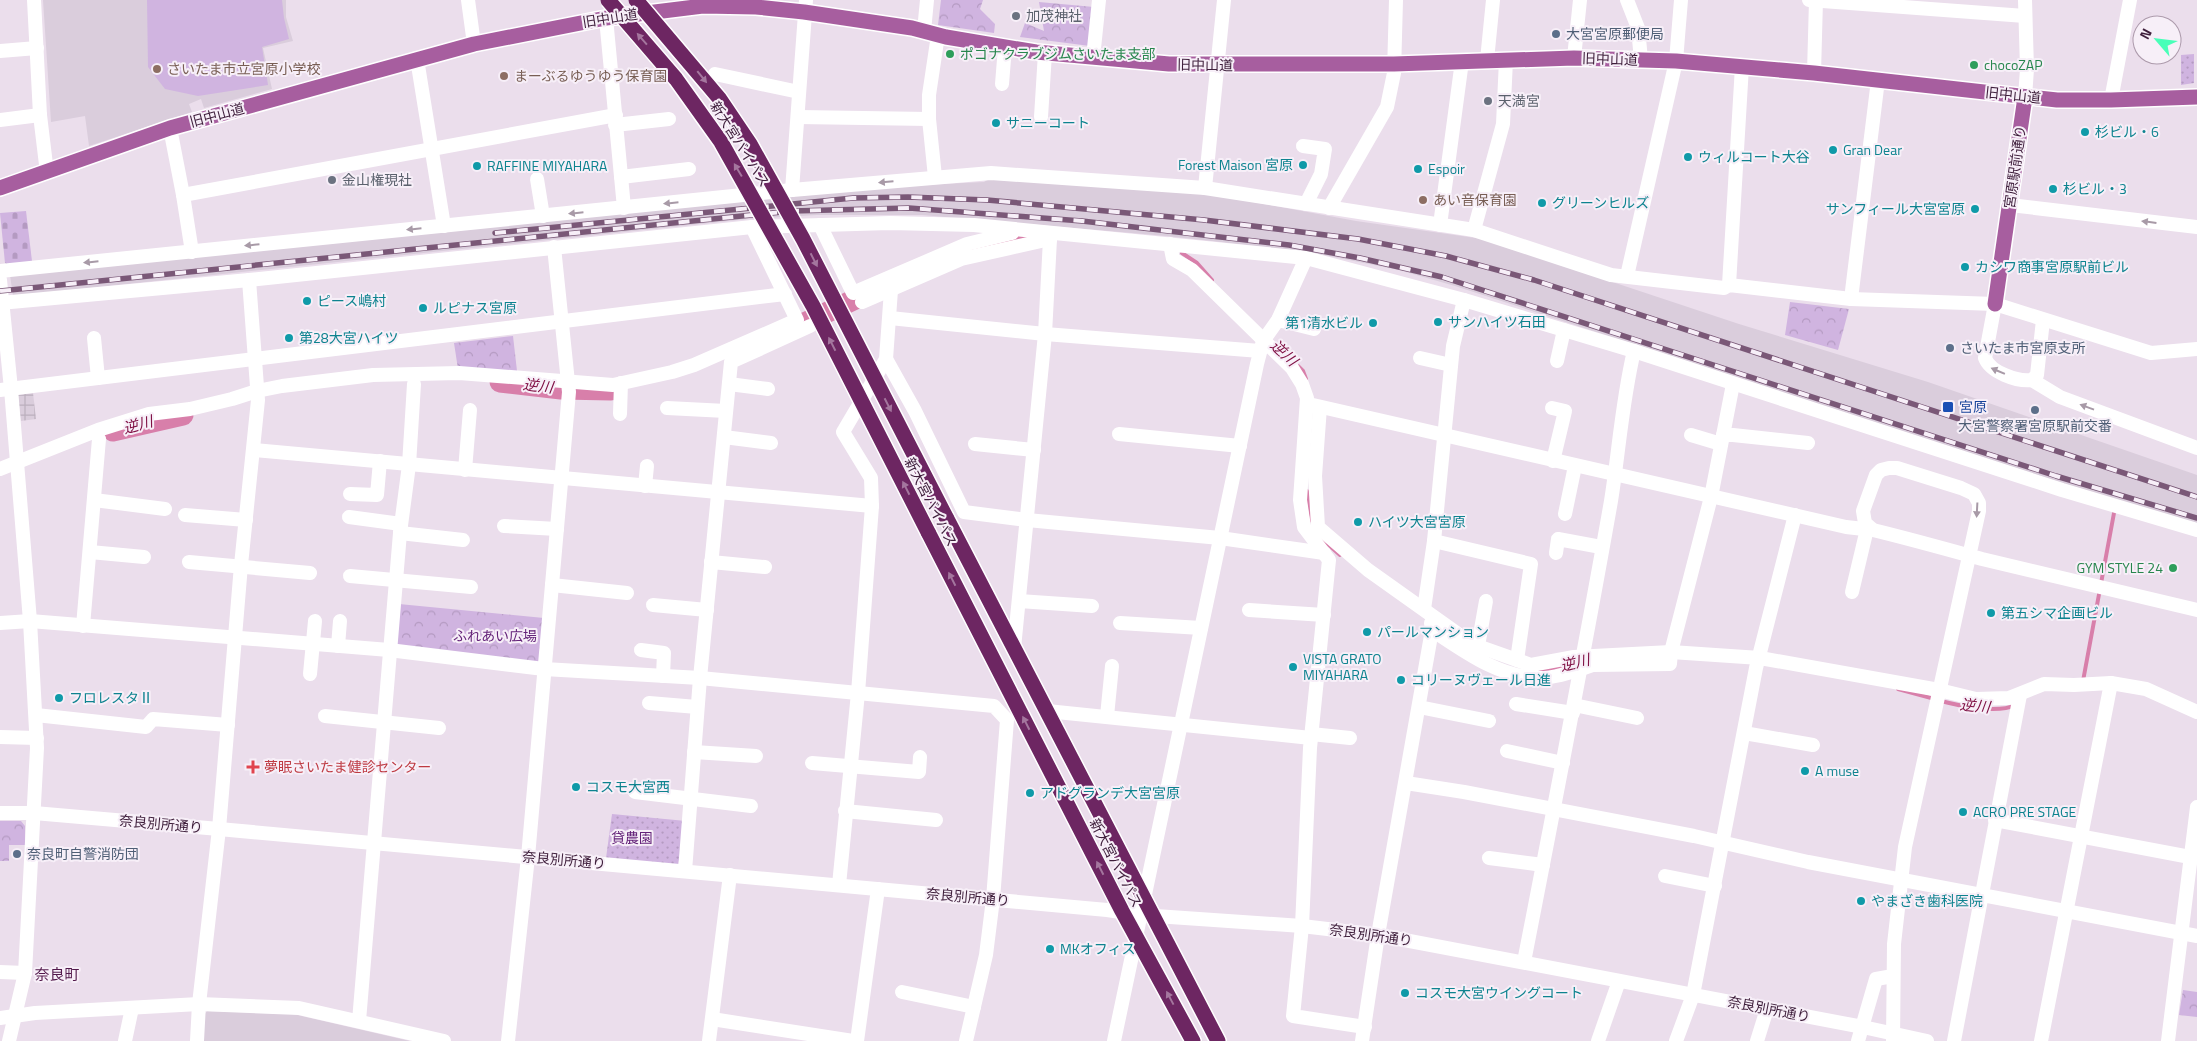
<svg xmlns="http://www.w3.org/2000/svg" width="2197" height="1041" font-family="'Titillium Web','Noto Sans JP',sans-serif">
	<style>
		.built { fill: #dacddc }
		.industrial { fill: url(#industrial-grid) }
		.grass { fill: url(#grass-dots) }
		.forest { fill: url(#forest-crowns) }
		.cemetery { fill: url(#cemetery-stones) }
		.pitch { fill: #d0b4e0 }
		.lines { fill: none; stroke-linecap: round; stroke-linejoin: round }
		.stream { stroke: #d87faa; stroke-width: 4 }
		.river { stroke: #d87faa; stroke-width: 21 }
		.major-casing { stroke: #fff; stroke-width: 18 }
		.highway-casing { stroke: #fff; stroke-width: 18 }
		.minor { stroke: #fff; stroke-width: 14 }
		.major { stroke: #a75e9f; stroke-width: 15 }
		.highway { stroke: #6d2662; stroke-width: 15 }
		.rail-casing { stroke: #7a5877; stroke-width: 5.5 }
		.rail { stroke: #f7eff8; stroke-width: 4; stroke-dasharray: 11; stroke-linecap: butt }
		.highway-bridge-casing { stroke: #fff; stroke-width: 18; stroke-linecap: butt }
		.highway-bridge { stroke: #6d2662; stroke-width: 15 }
		.oneway { fill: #a4769e }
		.oneway2 { fill: #a89aa7 }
		.worship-dot { fill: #6b7280; stroke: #f7eff8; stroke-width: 2 }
		.service-dot { fill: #5c6f8a; stroke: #f7eff8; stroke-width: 2 }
		.leisure-dot { fill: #2e9e5b; stroke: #f7eff8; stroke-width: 2 }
		.education-dot { fill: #8d6e63; stroke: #f7eff8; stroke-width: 2 }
		.culture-dot { fill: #0f9aa8; stroke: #f7eff8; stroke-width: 2 }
		.transit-dot { fill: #1a4fb4; stroke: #f7eff8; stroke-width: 2 }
		.health-dot { fill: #e0444e; stroke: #f7eff8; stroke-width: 2 }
		.labels { text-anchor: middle; stroke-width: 4; stroke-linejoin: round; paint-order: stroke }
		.worship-label { font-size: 14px; fill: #5b616d; stroke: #f7eff8; text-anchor: start }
		.street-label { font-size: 14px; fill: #3e1e3b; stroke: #f7eff8 }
		.service-label { font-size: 14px; fill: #4e5e75; stroke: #f7eff8; text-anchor: start }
		.leisure-label { font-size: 14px; fill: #27864d; stroke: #f7eff8; text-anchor: start }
		.education-label { font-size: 14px; fill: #785e54; stroke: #f7eff8; text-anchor: start }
		.culture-label { font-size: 14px; fill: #0d838f; stroke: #f7eff8; text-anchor: start }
		.transit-label { font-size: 14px; fill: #164399; stroke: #f7eff8; text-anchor: start }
		.park-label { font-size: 14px; fill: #642379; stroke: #f7eff8 }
		.health-label { font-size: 14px; fill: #be3a42; stroke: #f7eff8; text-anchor: start }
		.water-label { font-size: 15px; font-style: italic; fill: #801145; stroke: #f7eff8 }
		.neighbourhood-label { font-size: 15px; fill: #52184b; stroke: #f7eff8 }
	</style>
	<defs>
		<pattern id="industrial-grid" width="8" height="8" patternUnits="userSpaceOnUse" patternTransform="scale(1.25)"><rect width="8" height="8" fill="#dacddc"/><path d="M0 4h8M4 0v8" fill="none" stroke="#bcb0be"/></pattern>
		<pattern id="grass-dots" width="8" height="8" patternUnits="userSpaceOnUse" patternTransform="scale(1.25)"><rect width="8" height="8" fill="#d0b4e0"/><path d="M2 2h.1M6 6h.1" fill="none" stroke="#b49ac1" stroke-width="1.8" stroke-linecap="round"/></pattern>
		<pattern id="forest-crowns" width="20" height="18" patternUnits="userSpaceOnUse" patternTransform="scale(1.25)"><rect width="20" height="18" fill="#d0b4e0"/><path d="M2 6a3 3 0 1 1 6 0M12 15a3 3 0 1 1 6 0" fill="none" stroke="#b49ac1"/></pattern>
		<pattern id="cemetery-stones" width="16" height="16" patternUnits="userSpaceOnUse" patternTransform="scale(1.25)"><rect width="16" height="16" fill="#d0b4e0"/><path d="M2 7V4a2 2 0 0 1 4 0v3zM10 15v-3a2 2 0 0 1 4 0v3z" fill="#b49ac1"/></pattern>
	</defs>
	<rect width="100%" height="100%" fill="#ebdeec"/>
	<g class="built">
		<path d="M43,0H286V17L293,41L263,48L272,89L204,108L201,99L189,104L192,112L89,146L85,116L51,122Z"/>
		<path d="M987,180L1060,181L1194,191L1356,221L1483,239L1739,324L1928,382L2197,475V524L2107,498L1455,286L1399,270L1309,252L1166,236L922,215H817L748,219L13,296L10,275L735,200L921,185L984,182Z"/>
		<path d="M207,1011L293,1014L410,1041H201L202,1018Z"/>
	</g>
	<path class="industrial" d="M33,393L36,419L21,421L18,395Z"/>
	<g class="grass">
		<path d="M2194,54V83L2181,85V55Z"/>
		<path d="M612,814L686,821L678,865L606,858Z"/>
	</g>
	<g class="forest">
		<path d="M941,0H983L980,9L995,24L994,33L938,25Z"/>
		<path d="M1039,2L1094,7L1090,46L1020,37L1025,23L1044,31Z"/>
		<path d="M1790,302L1849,309L1838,350L1785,335Z"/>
		<path d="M513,336L517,371L458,369L454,343Z"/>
		<path d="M399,604L544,618L540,663L395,649Z"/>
		<path d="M0,821H21L25,826V845H9V861H0Z"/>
		<path d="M2183,990L2197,992V1017L2179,1015Z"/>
	</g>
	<path class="cemetery" d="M26,211L32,261L10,266L5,263L0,213Z"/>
	<path class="pitch" d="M147,0H282L284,18L289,39L262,47L268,85L198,96L165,89L148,67Z"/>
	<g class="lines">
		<g class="stream">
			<path d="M1182,253L1197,263L1212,280"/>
			<path d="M1298,366L1303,371L1306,379"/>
			<path d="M1307,491L1312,521"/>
			<path d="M1321,538L1340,555"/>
			<path d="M1540,672L1572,664"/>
			<path d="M2083,681L2114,513"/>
			<path d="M1898,689L1935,699"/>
			<path d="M1941,701C1960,706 1998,714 2015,705"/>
		</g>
		<g class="river">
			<path d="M974,249L1024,238"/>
			<path d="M800,325L879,288"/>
			<path d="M500,382L561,389L611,390"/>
			<path d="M113,431L183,415"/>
		</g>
		<g class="major-casing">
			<g id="major">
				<path d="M0,188L170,128L474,44L606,18L703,6L756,7L804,12L912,28L946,37L1036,52L1169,64H1394L1574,58L1676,61L1814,73L2057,100H2111L2197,97"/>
				<path d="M1995,304L2025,97"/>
			</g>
		</g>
		<g class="highway-casing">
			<g id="highway">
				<path d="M946,517L1218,1041"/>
				<path d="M928,532L1122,911L1193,1041"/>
			</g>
		</g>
		<g class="minor">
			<path d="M34,0L40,115L47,173"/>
			<path d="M468,0L474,44"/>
			<path d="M1627,0L1638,28L1641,60"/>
			<path d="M1809,0L2025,16"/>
			<path d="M2025,0L2027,69L2025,97"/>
			<path d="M606,18L624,208"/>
			<path d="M924,31L927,0"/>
			<path d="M0,51L37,48"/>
			<path d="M1093,58L1099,0"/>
			<path d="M1574,58L1580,0"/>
			<path d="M417,59L444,226"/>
			<path d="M1487,60L1493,0"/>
			<path d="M1814,73L1816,0"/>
			<path d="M715,74L799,92"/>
			<path d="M1002,84L1005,47"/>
			<path d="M2111,100L2130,0"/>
			<path d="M798,117L929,119"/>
			<path d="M1041,117L1045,53"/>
			<path d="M0,120L40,115"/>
			<path d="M615,125L669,119"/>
			<path d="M170,128L183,195L192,252"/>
			<path d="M1303,146L1325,149L1321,174L1306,204"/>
			<path d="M621,177L689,169"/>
			<path d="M935,177L929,119V95L938,35"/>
			<path d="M537,179L543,216"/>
			<path d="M1205,188L1224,0"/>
			<path d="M792,190L806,0"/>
			<path d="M183,195L616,115"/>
			<path d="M2010,205L2197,227"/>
			<path d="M1329,208L1387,107L1394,73L1396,0"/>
			<path d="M820,225L853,293L967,244L1012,233"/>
			<path d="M1440,225L1462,61"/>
			<path d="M1474,230L1503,124L1506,60"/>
			<path d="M1170,244L1173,259L1192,270L1292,368L1302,384L1307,398L1300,500L1304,527L1329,560L1310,748L1302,926L1293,1016L1365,1027"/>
			<path d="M0,271L792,190L991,173L1205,188L1474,230L1611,275L1724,288L1729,285L1851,299L1995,304L2151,353L2197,349"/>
			<path d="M1627,276L1676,61L1681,0"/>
			<path d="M0,280L11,389L30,621L37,748L25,973L9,1041"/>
			<path d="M1729,285L1742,66"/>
			<path d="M1851,299L1878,80"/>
			<path d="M862,302L961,259L1050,239V233"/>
			<path d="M0,303L249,280L752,227L890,223L974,225L1306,258L1464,300L1634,351L2062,490L2197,530"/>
			<path d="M1995,304L1985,358C1990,372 2017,382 2032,380L2037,375L2043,320"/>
			<path d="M890,318L1045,334L1260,351"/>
			<path d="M1278,320L1314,329"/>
			<path d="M94,338L98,378"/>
			<path d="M1420,358L1451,365"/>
			<path d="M886,359L915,411L964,512L1027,520L1220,538L1324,553"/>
			<path d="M1557,361L1564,330"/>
			<path d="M2032,380L2060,397L2197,448"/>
			<path d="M729,384L768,389"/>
			<path d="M0,390L785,294"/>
			<path d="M1313,405L1846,527L1873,530"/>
			<path d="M1320,407L1315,476L1318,527L1368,570L1472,644L1531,665L1574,657L1671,652L1760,658L1939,690L1976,699L2009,698L2044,684L2074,685L2111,683"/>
			<path d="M667,408L726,411"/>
			<path d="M1552,408L1565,411L1553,461"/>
			<path d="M620,414L621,383"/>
			<path d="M1119,434L1240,446"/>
			<path d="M1691,435L1721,444"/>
			<path d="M1723,435H1733L1808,443"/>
			<path d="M724,437L771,443"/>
			<path d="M975,444L1034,450"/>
			<path d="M254,450L872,506"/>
			<path d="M0,469L98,430L149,414L190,409L232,399L257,391L282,386L373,375L459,373L613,385L672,372L694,365L797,320L752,227"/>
			<path d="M465,470L470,410"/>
			<path d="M645,486L647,466"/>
			<path d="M350,494L377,495L380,461"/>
			<path d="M94,500L165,509"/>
			<path d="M1565,514L1575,466"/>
			<path d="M185,515L246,520"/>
			<path d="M349,517L401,524"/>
			<path d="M504,526L557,529"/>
			<path d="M400,533L463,540"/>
			<path d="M1434,541L1531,564L1517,660"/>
			<path d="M90,552L144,557"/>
			<path d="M1556,553L1558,539L1601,547"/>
			<path d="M189,562L310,573"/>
			<path d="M711,562L765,567"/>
			<path d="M350,576L471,587"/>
			<path d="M552,585L627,593"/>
			<path d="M1852,592L1867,529"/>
			<path d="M1019,601L1092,606"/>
			<path d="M653,605L707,610"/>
			<path d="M1424,609L1434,541L1453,346L1464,300"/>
			<path d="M1249,610L1324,615"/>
			<path d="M0,623L30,621L389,650L544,669L700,678L994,706L1007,720L993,899L986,955L966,1041"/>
			<path d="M1120,623L1201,628"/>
			<path d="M83,626L99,439"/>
			<path d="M1432,630C1464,651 1497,676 1537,678C1551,679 1579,670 1593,665L1670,664L1671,652L1711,497L1733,384"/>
			<path d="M338,646L340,621"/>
			<path d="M1478,646L1486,601"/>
			<path d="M1014,648L1045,334L1050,239"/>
			<path d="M641,650L664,653L663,676"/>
			<path d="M310,674L315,621"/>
			<path d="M649,703L697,707"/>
			<path d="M1516,704L1573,713"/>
			<path d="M1574,705L1637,718"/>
			<path d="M1419,707L1489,721"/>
			<path d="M1047,711L1311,738"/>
			<path d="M36,715L146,727L153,719L228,725"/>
			<path d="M325,716L439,728"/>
			<path d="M1107,716L1112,666"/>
			<path d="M1744,733L1813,745"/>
			<path d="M1311,734L1350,738"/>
			<path d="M0,737L37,738"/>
			<path d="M1507,751L1563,763"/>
			<path d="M694,752L756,756"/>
			<path d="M812,763L919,772L920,757"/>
			<path d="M1406,783L1464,792L1694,836L1808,862L2197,936"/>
			<path d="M635,792L751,806"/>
			<path d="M845,811L936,820"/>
			<path d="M0,813H34L219,829L1107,910L1141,915L1302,926L1378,935L1863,1027L1927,1041"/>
			<path d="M1995,820L2190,857"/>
			<path d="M1489,858L1543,865"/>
			<path d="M685,871L700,678L731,362L810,326"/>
			<path d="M1665,876L1715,886"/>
			<path d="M839,885L858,693L872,506L871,478L843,432L886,359L891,290"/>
			<path d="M1524,962C1554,808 1584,655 1611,501C1619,451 1622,401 1634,351"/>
			<path d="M0,972L25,973"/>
			<path d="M902,992L974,1007"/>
			<path d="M0,1018L35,1013L199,1004L299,1008L444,1041"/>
			<path d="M712,1019L853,1041"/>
			<path d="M359,1021L400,533L409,465L414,384"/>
			<path d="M125,1041L132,1008"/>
			<path d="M197,1041L199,1004L219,829L241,565L258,400L249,280"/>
			<path d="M508,1041L528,857L569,392L554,247"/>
			<path d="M709,1041L730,875"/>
			<path d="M857,1041L878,889"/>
			<path d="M1114,1041L1257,364L1263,341L1278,320L1306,258"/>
			<path d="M1362,1041L1378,935L1432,630L1431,623"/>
			<path d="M1598,1041L1619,981"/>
			<path d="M1676,1041L1693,995L1756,668L1795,515"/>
			<path d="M1757,1041L1767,1009"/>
			<path d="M1858,1041L1876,979L1893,976"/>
			<path d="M1893,1041L1894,944L1905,847L1979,511V503L1974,494L1961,488L1897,468H1889L1881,470L1876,475L1863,511L1865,523L1873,530C1910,539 1946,549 1982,559L2197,610"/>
			<path d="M1954,1041L2020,695"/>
			<path d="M2041,1041L2111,683L2146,689L2197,712"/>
			<path d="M2168,1041L2197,807"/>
		</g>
		<use href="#major" class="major"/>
		<use href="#highway" class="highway"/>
		<g class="rail-casing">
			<g id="rail">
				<path d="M495,233L853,198L908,197L987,200L1204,220L1358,239L1446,256L1534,280L2197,497"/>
				<path d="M0,291L792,211L909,208L1082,221L1289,245L1360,258L1442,277L2056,476L2197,518"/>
			</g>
		</g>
		<use href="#rail" class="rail"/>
		<g class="highway-bridge-casing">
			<g id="highway-bridge">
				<path d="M608,0L676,79L721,142L813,306L928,532"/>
				<path d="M636,0L719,98L750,144L803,239L946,517"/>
			</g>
		</g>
		<use href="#highway-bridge" class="highway-bridge"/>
	</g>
	<defs><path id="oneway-solid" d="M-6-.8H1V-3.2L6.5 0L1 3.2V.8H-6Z" transform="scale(1.25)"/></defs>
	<g class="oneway">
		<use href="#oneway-solid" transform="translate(642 39) rotate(-131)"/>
		<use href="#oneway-solid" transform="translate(702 77) rotate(51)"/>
		<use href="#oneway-solid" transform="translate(738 170) rotate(-121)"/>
		<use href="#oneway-solid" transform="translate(814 260) rotate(63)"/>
		<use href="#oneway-solid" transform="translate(832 344) rotate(-117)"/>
		<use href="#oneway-solid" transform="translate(888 405) rotate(63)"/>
		<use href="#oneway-solid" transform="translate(906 488) rotate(-117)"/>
		<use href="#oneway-solid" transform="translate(952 579) rotate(-117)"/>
		<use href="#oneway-solid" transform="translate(1026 723) rotate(-117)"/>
		<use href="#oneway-solid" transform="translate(1100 868) rotate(-117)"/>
		<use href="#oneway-solid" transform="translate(1170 998) rotate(-118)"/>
	</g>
	<g class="oneway2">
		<use href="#oneway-solid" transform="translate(886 182) rotate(175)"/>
		<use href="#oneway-solid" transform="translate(671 203) rotate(174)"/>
		<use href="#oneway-solid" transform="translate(576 213) rotate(174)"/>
		<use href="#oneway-solid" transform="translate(2149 222) rotate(-173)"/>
		<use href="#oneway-solid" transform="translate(414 229) rotate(174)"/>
		<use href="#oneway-solid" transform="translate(252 245) rotate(174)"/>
		<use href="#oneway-solid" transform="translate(91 262) rotate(174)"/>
		<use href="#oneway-solid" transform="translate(1998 371) rotate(-157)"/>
		<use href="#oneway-solid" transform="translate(2087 407) rotate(-160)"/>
		<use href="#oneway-solid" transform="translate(1977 510) rotate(93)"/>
	</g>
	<g class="worship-dot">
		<circle cx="1016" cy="16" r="5"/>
		<circle cx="1488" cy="101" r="5"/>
		<circle cx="332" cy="180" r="5"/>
	</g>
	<g class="service-dot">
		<circle cx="1556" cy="34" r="5"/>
		<circle cx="1950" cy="348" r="5"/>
		<circle cx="2035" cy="410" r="5"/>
		<circle cx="17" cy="854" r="5"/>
	</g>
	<g class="leisure-dot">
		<circle cx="950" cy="54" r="5"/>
		<circle cx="1974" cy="65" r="5"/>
		<circle cx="2173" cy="568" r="5"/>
	</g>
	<g class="education-dot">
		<circle cx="157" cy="69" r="5"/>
		<circle cx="504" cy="76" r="5"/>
		<circle cx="1423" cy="200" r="5"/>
	</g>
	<g class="culture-dot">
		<circle cx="996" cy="123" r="5"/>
		<circle cx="2085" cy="132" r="5"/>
		<circle cx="1833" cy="150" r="5"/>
		<circle cx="1688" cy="157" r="5"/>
		<circle cx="1303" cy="165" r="5"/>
		<circle cx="477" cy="166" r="5"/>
		<circle cx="1418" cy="169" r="5"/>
		<circle cx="2053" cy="189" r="5"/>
		<circle cx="1542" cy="203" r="5"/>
		<circle cx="1975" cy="209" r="5"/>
		<circle cx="1965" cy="267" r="5"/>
		<circle cx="307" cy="301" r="5"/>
		<circle cx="423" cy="308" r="5"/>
		<circle cx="1438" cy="322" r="5"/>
		<circle cx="1373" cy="323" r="5"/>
		<circle cx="289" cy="338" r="5"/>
		<circle cx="1358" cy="522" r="5"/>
		<circle cx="1991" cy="613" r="5"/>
		<circle cx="1367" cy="632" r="5"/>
		<circle cx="1293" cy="667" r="5"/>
		<circle cx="1401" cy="680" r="5"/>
		<circle cx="59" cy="698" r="5"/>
		<circle cx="1805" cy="771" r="5"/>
		<circle cx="576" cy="787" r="5"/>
		<circle cx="1030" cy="793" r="5"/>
		<circle cx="1963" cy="812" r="5"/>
		<circle cx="1861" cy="901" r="5"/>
		<circle cx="1050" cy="949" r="5"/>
		<circle cx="1405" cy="993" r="5"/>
	</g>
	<rect class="transit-dot" x="1942" y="401" width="12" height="12" rx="2.5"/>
	<path class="health-dot" d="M250.5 759.5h5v5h5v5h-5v5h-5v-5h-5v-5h5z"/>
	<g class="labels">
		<g class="worship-label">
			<text x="1026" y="21">加茂神社</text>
			<text x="1498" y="106">天満宮</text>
			<text x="342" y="185">金山権現社</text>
		</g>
		<g class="street-label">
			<text transform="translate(610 18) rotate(-9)" y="5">旧中山道</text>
			<text transform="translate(1610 59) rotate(2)" y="5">旧中山道</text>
			<text transform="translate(1205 65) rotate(1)" y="5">旧中山道</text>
			<text transform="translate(2013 95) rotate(6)" y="5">旧中山道</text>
			<text transform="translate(217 115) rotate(-15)" y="5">旧中山道</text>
			<text transform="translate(740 144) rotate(58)" y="5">新大宮バイパス</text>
			<text transform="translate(2015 167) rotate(-82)" y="5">宮原駅前通り</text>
			<text transform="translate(931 502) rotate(63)" y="5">新大宮バイパス</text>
			<text transform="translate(161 824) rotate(5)" y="5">奈良別所通り</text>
			<text transform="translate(564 860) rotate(5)" y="5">奈良別所通り</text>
			<text transform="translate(1116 863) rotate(63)" y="5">新大宮バイパス</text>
			<text transform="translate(968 897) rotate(5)" y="5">奈良別所通り</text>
			<text transform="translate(1371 935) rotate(8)" y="5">奈良別所通り</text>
			<text transform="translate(1769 1009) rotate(11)" y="5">奈良別所通り</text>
		</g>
		<g class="service-label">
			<text x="1566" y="39">大宮宮原郵便局</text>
			<text x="1960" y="353">さいたま市宮原支所</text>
			<text x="2035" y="431" text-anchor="middle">大宮警察署宮原駅前交番</text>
			<text x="27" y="859">奈良町自警消防団</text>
		</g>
		<g class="leisure-label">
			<text x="960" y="59">ポゴナクラブジムさいたま支部</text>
			<text x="1984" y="70">chocoZAP</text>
			<text x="2163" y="573" text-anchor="end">GYM STYLE 24</text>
		</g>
		<g class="education-label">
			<text x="167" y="74">さいたま市立宮原小学校</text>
			<text x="514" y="81">まーぶるゆうゆう保育園</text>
			<text x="1433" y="205">あい音保育園</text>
		</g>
		<g class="culture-label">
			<text x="1006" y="128">サニーコート</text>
			<text x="2095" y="137">杉ビル・6</text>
			<text x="1843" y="155">Gran Dear</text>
			<text x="1698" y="162">ウィルコート大谷</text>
			<text x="1293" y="170" text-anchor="end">Forest Maison 宮原</text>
			<text x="487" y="171">RAFFINE MIYAHARA</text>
			<text x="1428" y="174">Espoir</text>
			<text x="2063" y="194">杉ビル・3</text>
			<text x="1552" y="208">グリーンヒルズ</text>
			<text x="1965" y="214" text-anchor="end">サンフィール大宮宮原</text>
			<text x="1975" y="272">カシワ商事宮原駅前ビル</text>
			<text x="317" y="306">ピース嶋村</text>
			<text x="433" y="313">ルピナス宮原</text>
			<text x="1448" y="327">サンハイツ石田</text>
			<text x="1363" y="328" text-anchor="end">第1清水ビル</text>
			<text x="299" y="343">第28大宮ハイツ</text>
			<text x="1368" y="527">ハイツ大宮宮原</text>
			<text x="2001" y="618">第五シマ企画ビル</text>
			<text x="1377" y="637">パールマンション</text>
			<text x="1303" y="664">VISTA GRATO<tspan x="1303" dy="16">MIYAHARA</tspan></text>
			<text x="1411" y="685">コリーヌヴェール日進</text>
			<text x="69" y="703">フロレスタⅡ</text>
			<text x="1815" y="776">A muse</text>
			<text x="586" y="792">コスモ大宮西</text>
			<text x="1040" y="798">アドグランデ大宮宮原</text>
			<text x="1973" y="817">ACRO PRE STAGE</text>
			<text x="1871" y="906">やまざき歯科医院</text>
			<text x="1060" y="954">MKオフィス</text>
			<text x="1415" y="998">コスモ大宮ウイングコート</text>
		</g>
		<g class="transit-label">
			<text x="1959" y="412">宮原</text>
		</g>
		<g class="park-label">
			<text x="495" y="641">ふれあい広場</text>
			<text x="632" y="843">貸農園</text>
		</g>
		<g class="health-label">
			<text x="264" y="772">夢眠さいたま健診センター</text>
		</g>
		<g class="water-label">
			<text transform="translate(1284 353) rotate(43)" y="5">逆川</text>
			<text transform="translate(538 386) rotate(7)" y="5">逆川</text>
			<text transform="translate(138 425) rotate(-15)" y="5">逆川</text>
			<text transform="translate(1575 663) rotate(-13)" y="5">逆川</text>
			<text transform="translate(1975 706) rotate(6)" y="5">逆川</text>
		</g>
		<g class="neighbourhood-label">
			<text x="57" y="980">奈良町</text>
		</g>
	</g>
	<g transform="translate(2157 40) rotate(298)"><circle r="24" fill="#f7eff8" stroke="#ad9bac"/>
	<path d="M0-4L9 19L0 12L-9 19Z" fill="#49ffb8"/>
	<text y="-8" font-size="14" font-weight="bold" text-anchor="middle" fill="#3e1e3b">N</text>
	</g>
</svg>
